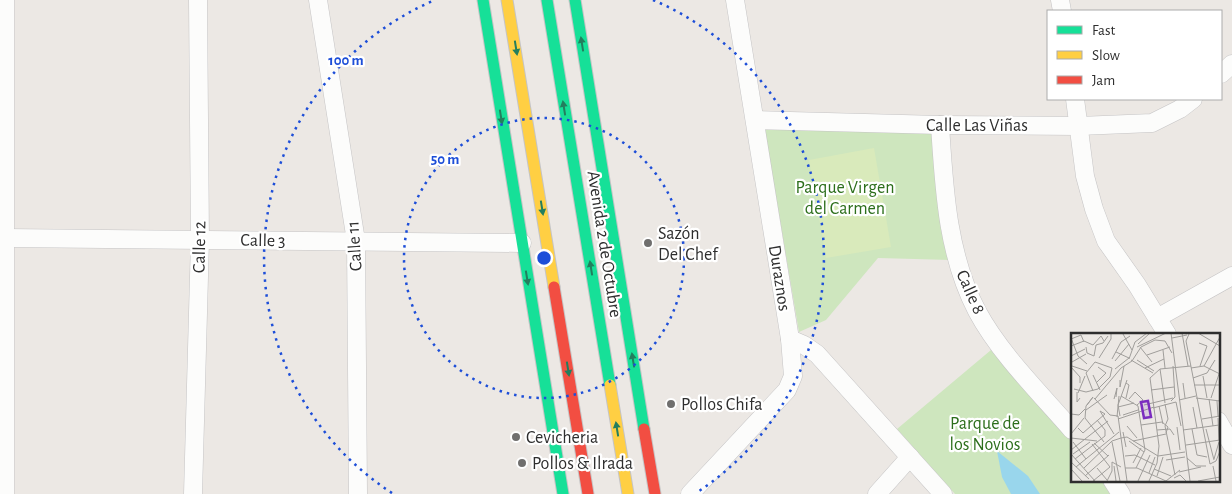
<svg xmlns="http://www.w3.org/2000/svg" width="1232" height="494" font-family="'Alegreya Sans',sans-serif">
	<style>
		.green { fill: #cee6be }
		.pitch { fill: #d9eabb }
		.water { fill: #99d6ec }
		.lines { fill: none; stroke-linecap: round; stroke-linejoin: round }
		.street-casing { stroke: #c5c4c5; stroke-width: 19 }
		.fast-casing { stroke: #c5c4c5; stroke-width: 13 }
		.slow-casing { stroke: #c5c4c5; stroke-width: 13 }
		.jam-casing { stroke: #c5c4c5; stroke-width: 13 }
		.street { stroke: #fcfcfb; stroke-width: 18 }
		.fast { stroke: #16e098; stroke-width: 11 }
		.slow { stroke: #ffcf43; stroke-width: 11 }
		.jam { stroke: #f24e42; stroke-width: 11 }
		.oneway { fill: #237e5e }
		.ring { fill: none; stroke: #1d4ed8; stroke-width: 2.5; stroke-dasharray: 2.5 5 }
		.poi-dot { fill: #706f6e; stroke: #fff; stroke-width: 2 }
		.labels { text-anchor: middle; stroke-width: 4.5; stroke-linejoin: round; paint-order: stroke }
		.street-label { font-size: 18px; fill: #2e2e2e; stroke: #fff }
		.park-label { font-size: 18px; fill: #2c6e1b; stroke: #fff }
		.poi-label { font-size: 18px; fill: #2e2e2e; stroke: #fff; text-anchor: start }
		.inset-road { fill: none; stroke: #a09e9b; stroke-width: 1 }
		.view { fill: #7b2cbf; fill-opacity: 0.15; stroke: #7b2cbf; stroke-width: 2.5 }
		.inset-edge { fill: none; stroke: #2e2e2e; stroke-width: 2.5 }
		.centre { fill: #1d4ed8; stroke: #fff; stroke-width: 2.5 }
		.ring-label { font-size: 15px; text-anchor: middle; font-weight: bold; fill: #1d4ed8; stroke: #fff; stroke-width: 4.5; stroke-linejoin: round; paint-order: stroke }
	</style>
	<rect width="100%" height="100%" fill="#ece8e4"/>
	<g class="green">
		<path d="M764,126L934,129L951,260L878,258L826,320L799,332Z"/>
		<path d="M991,350L1072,442V480H1101L1110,494H955L897,429Z"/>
	</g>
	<path class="pitch" d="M874,148L891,247L826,258L809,160Z"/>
	<path class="water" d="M997,451L1028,476L1040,494H1011L1002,477Z"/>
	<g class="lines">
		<g class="street-casing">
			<g id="street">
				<path d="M5,0V494"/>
				<path d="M318,0L356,241L358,494"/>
				<path d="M1060,0L1062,11"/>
				<path d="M1221,74L1232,64"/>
				<path d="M1075,99L1085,176L1094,209L1106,241L1137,285L1167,334"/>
				<path d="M755,120L940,125L1079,126L1152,123L1180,109L1193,99"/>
				<path d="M940,125C944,187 947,254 977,311C1000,354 1040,393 1072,430"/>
				<path d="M5,238L522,243"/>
				<path d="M1157,318L1232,276"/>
				<path d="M790,339L804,345L817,354L943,494"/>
				<path d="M1218,421L1232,445"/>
				<path d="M1112,480L1121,494"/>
				<path d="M193,494L200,240L198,0"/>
				<path d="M690,494L787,390L793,376L790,339L735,0"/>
				<path d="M877,494L910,457"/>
			</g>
		</g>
		<g class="fast-casing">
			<g id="fast">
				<path d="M483,0L563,494"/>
				<path d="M547,0L610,385"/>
				<path d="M575,0L644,429"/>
			</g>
		</g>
		<g class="slow-casing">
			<g id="slow">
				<path d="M507,0L554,287"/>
				<path d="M610,385L628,494"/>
			</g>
		</g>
		<g class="jam-casing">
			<g id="jam">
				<path d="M554,287L588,494"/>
				<path d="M644,429L655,494"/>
			</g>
		</g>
		<use href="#street" class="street"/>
		<use href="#fast" class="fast"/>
		<use href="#slow" class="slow"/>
		<use href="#jam" class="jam"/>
	</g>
	<defs><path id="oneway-solid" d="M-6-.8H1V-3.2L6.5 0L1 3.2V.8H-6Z" transform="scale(1.25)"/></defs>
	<g class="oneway">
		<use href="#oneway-solid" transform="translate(582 44) rotate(-99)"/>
		<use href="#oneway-solid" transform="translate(516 48) rotate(81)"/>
		<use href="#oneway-solid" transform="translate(564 108) rotate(-99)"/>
		<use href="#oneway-solid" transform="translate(501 117) rotate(81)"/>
		<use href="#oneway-solid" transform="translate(542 208) rotate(81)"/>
		<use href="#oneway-solid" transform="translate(591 268) rotate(-99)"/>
		<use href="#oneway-solid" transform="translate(527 278) rotate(81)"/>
		<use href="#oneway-solid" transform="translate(633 360) rotate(-99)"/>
		<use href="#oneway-solid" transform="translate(568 369) rotate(81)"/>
		<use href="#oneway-solid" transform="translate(617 429) rotate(-99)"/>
	</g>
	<g class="ring">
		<circle cx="544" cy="258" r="140"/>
		<path d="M392 493A280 280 0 0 1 435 0M653 0A280 280 0 0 1 696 493"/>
	</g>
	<g class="poi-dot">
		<circle cx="648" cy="243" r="5"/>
		<circle cx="671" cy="404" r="5"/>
		<circle cx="516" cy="437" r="5"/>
		<circle cx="522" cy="463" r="5"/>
	</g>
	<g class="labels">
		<g class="street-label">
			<text x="977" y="131">Calle Las Viñas</text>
			<text transform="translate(263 240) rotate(1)" y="6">Calle 3</text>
			<text transform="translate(605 244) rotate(81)" y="6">Avenida 2 de Octubre</text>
			<text transform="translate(354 246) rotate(-94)" y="6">Calle 11</text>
			<text transform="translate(199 247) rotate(-89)" y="6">Calle 12</text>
			<text transform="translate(780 278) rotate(81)" y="6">Duraznos</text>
			<text transform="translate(971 292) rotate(66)" y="6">Calle 8</text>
		</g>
		<g class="park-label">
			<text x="845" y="193">Parque Virgen<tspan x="845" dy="21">del Carmen</tspan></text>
			<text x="985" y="429">Parque de<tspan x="985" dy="21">los Novios</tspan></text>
		</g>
		<g class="poi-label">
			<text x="658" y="239">Sazón<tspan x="658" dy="21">Del Chef</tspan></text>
			<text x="681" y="410">Pollos Chifa</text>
			<text x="526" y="443">Cevicheria</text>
			<text x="532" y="469">Pollos &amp; Ilrada</text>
		</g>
	</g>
	<g transform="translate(1071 333)">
		<rect width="149" height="149" fill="#ece8e4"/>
		<path class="inset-road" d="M100,0L119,148M111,0L117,33M127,0L149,13M52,1L61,17M118,1L115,8L139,131M0,5L7,23L16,31M101,5L116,2M0,6L10,2L13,9M128,10L136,13L129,33M67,11L79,0M0,13L13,8L22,12L30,3L33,8M15,14L16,20L23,23L25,12L32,10L37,3M66,14L95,0M69,14L81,29M92,17L94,35M76,22L99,14M0,23L14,16M28,25L40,6V0M41,26L50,9L59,3M58,26L64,9L76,0M60,27L82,40M66,27L83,38M44,28L58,11M61,28L70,14L84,7L94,8L101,20M1,29L15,21M24,29L41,35M1,33L16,38M133,33L149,4M0,34L9,44V50M74,35L93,26M120,35L133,33L149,41M44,36L58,25L45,19M89,36L94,70M22,42L29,57M132,43L136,65M122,45L136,40L144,27M49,47V54L53,33M25,50L35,40L27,34M55,50L58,52L55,65M112,50L114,65M123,52H149M149,55V74M3,56L15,59L27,56L39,44L41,35M80,57L103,54M22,58L15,40L24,29M6,59V69L9,65M7,60L14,43M50,63L67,73L74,117L65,135M23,65L39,82L47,83L56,148M125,65L149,68M140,65L148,41M24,66L50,35L61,28M43,66L46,55L45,64M58,66L64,59L72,67L66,72M138,66L142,93M108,67L125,63M100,68L104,64L102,33M146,68L147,83M94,71L97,86L94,93L104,142M16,72L22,64L15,73L14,85L33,109M73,72L102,65M88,73L92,91M47,74L63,70M122,74L126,95M82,75L105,69L110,93M15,77L36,62M0,81L8,82L14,76M34,81L29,78L43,101M52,82L67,77M49,83L47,72L56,47M46,84L48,63M147,85L148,107M47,86L83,74M131,86L149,83M70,92L91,89L97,94L95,100M20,93L34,81M56,93L66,105M106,94L109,117M7,95L12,100L20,93M121,96L126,122L136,124M135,96L143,127M86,97L99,96L103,102M112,97L148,92M52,99L55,114M0,101L13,85M0,105L26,108M50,105L56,104L87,123L114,119M58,108L73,119M62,108L95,101M2,109L15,126M41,109L49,148M23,110L37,123M21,111L39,134M115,112L149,107M0,117L37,88M0,121L24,148M2,121L19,109M54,123L64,122L84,132M116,125L125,133H135M4,126L34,103V97L26,87M143,126L148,109M95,127L114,124M0,129L18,146M62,130L70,115M139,131L145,128L149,118M43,133L45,148M142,133L145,148M5,134L48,99M13,135L41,108L50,105M26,135L36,147M54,135H66L95,148M0,136L11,148M83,136L100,143M108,139L130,134M78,140L84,124M14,143L38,122M86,143L92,124M103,145L109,142L115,148M22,148L39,134M36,148L41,138V129L50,134M67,148L79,122M78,148L86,130L88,113L79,45L89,36L120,33M95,148L109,137M127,148L149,144"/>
		<path class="view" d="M77,68L80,84L73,85L70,69Z"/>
		<rect width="149" height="149" class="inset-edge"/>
	</g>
	<circle cx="544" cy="258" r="8" class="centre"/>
	<g class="ring-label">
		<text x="346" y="65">100 m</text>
		<text x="445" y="164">50 m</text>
	</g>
	<rect x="1047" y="10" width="175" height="90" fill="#ffffff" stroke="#ababab"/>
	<rect x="1057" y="26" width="25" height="8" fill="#16e098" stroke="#ababab"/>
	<text x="1092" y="35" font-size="15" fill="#2e2e2e">Fast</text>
	<rect x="1057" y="51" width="25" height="8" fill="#ffcf43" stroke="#ababab"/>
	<text x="1092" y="60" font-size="15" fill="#2e2e2e">Slow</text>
	<rect x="1057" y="76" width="25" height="8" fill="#f24e42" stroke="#ababab"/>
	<text x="1092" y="85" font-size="15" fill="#2e2e2e">Jam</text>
</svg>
